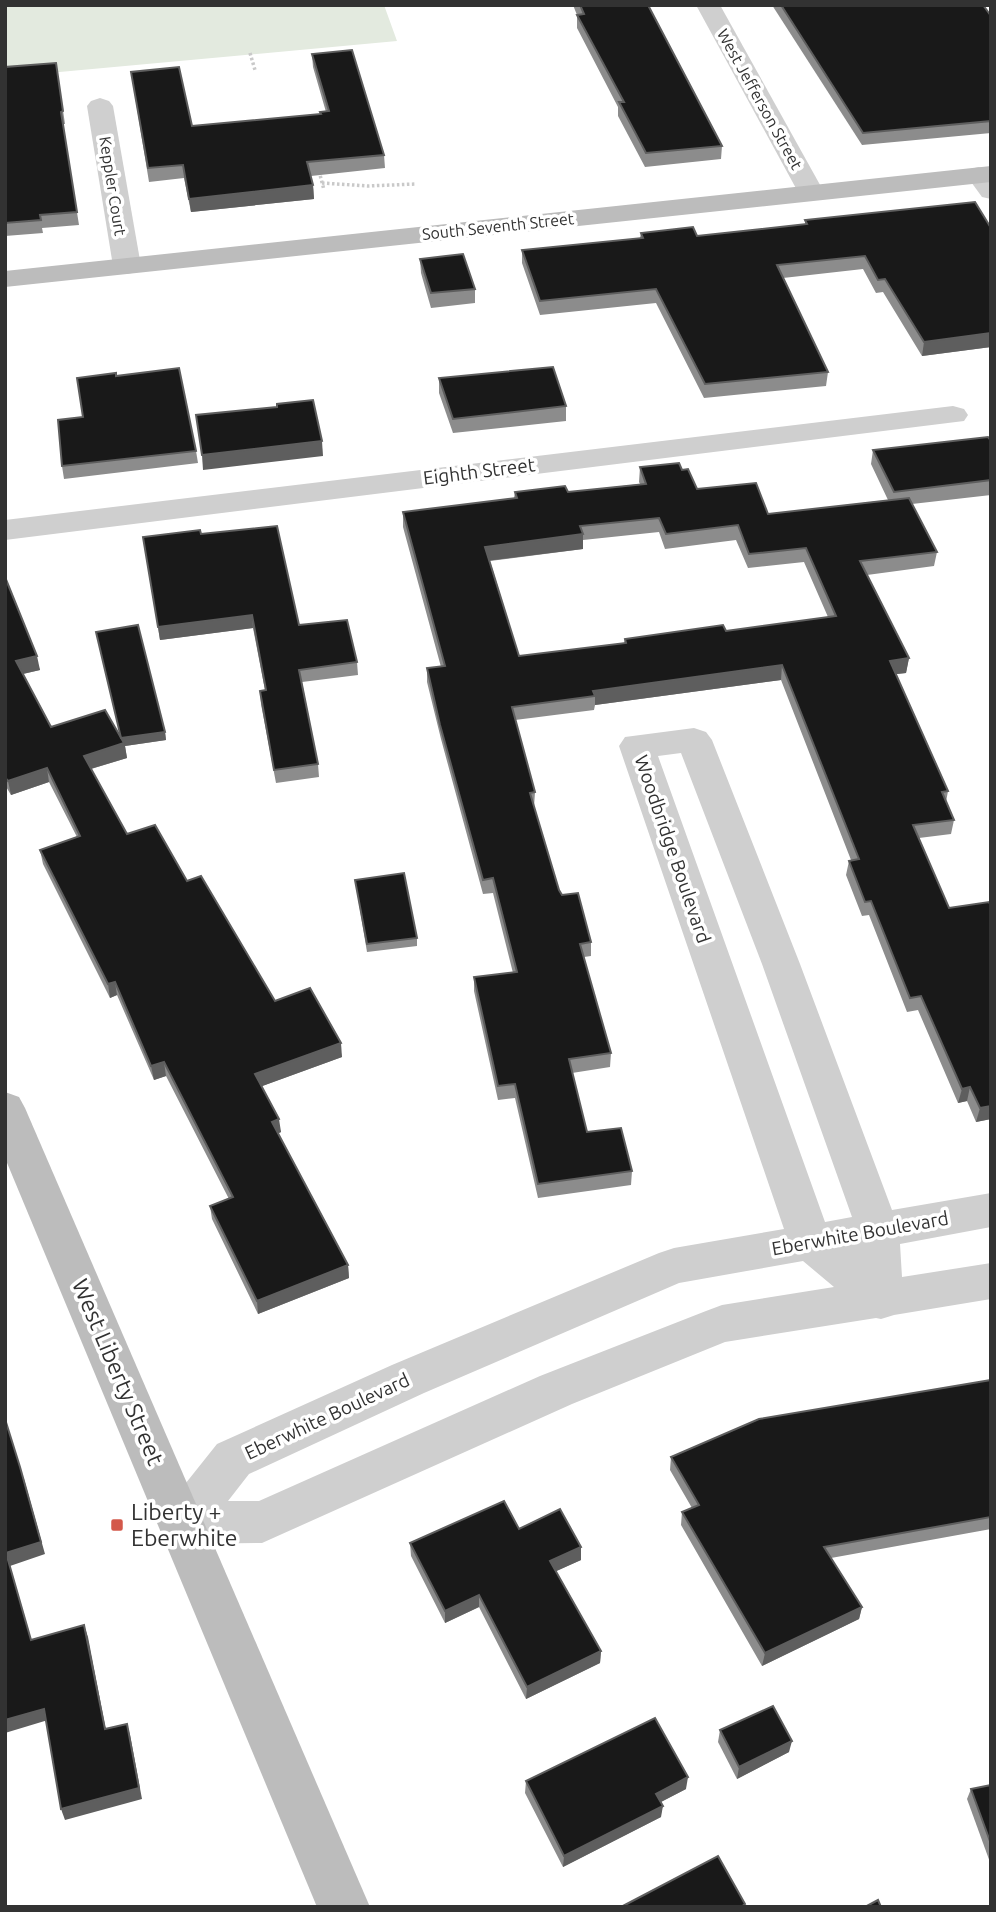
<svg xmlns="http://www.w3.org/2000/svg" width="996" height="1912" font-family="Ubuntu,sans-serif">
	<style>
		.green { fill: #e3eadf }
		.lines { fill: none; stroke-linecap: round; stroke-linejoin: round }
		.path { stroke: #c9c9c9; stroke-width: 3.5; stroke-dasharray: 2.5 2.5; stroke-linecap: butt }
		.street { fill: #cfcfcf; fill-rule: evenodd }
		.secondary { fill: #bcbcbc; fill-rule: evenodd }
		.wall { fill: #8c8c8c; fill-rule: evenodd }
		.shaded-wall { fill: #5e5e5e }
		.building { fill: #191919; stroke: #5e5e5e; stroke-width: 2; fill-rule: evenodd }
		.poi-dot { fill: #d3584a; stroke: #fff; stroke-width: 2.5 }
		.labels { text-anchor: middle; stroke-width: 7; stroke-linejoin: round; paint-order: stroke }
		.far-street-label { font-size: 16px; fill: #323232; stroke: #fff }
		.street-label { font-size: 19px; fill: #323232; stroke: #fff }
		.near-street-label { font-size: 23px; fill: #323232; stroke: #fff }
		.near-poi-label { font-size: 23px; fill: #323232; stroke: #fff; text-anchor: start }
	</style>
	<rect width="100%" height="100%" fill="#fff"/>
	<path class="green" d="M5,5H384L397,41L5,77Z"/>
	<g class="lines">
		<g class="path">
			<path d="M250,53L255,70"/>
			<path d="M319,171L324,190"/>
			<path d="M322,183L368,186L415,184"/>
		</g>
		<g class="street">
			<path d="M696,5H720L824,192L820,198L811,200L802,198L798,192Z"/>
			<path d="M100,98L109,101L113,106L141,266L137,272L127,274L117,272L113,266L87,106L91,101Z"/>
			<path d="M979,167L991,172V199L982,197L966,175L970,169Z"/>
			<path d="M953,406L964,409L968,415L964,421L5,540V520Z"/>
			<path d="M694,728L706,732L712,740L800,964L892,1210L991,1193V1227L900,1244L902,1277L991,1263V1299L894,1315L881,1319L876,1318L725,1342L572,1404L262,1543L183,1544L166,1538L159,1523L166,1508L217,1444L392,1365L659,1253L674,1248L784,1229L619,746L625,737ZM681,753L762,964L852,1217L825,1222L658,756ZM803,1261L834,1287L722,1305L706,1311L540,1376L259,1501H228L249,1474L424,1393L679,1283Z"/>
		</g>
		<g class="secondary">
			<path d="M991,166V182L5,287V271Z"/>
			<path d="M5,1092L19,1097L25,1108L370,1907H317L5,1158Z"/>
		</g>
	</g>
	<g class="wall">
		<path d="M573,5H648L722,146L721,159L645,167L618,116V107L577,28V15Z"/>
		<path d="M772,5H983L991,16V133L862,145Z"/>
		<path d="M312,54L384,155L385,168L311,176L313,185L314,199L191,212L184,178L149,182L131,72L192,126L321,114L326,112L313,67Z"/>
		<path d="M56,63L65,124H63L79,225L42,228L43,233L5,236V67Z"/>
		<path d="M805,220L991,228V347L922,356L883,292L876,293L863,269L783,278L828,372L826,386L704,398L656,303L540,315L522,263V250L640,238L641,233L697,236L805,224Z"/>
		<path d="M420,259L475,289V303L431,308L421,273Z"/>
		<path d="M116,376L196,451L198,463L64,479L62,466L83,417Z"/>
		<path d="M439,378L566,406V421L453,433L439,393Z"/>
		<path d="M991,441V495L912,504L937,552L934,566L867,575L909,658L906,673L896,674L948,791L946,802L954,820L951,834L919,838L949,908L991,906V1119L976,1122L967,1101L958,1103L918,1010L907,1012L869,915L862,916L846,875L849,861L851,860L781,680L595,705L594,710L515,720L535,792L534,807L559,890L591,942V956L584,957L611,1053L610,1067L572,1073L587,1132L632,1171L631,1185L538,1198L515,1098L498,1100L474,991V977L513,973L493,893L483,894L441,739L427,682V668L441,667L403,527V512L514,498L515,492H568L640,484L639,482L640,467L682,470L697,489L768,514L888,500L871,464L873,450ZM659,532L665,549L736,540L748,568L804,562L828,617L726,631L625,639L624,643L519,656L490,561L583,549V540Z"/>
		<path d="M201,534L299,625L357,662L358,675L302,682L318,764L319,777L276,783L261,704L260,691L265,690L253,628L160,640L143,537Z"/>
		<path d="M5,577L40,670L23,674L51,727L120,736L165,732L166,740L125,746L127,758L91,769L127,834L187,881L275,1001L342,1057L262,1086L281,1132L278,1134L348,1265L349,1278L258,1314L212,1219L210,1206L229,1199L166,1076L154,1080L117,995L110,998L43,864L40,850L77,837L49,782L11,795L5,785Z"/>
		<path d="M355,880L417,938V946L367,952Z"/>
		<path d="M991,1380V1529L831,1558L862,1607L859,1619L762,1666L681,1525L682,1512L692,1508L670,1470L671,1457Z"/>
		<path d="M519,1529L581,1547V1560L556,1571L601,1651L600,1663L526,1699L479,1607L445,1623L411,1556L410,1543Z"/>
		<path d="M720,1730L789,1752L737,1779L718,1742Z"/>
		<path d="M526,1781L686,1789L661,1802V1817L563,1867L525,1793Z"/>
		<path d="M991,1785V1865L967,1799L971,1789Z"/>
	</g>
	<g class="shaded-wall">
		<path d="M313,185L314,199L191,212L189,199Z"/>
		<path d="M991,333V347L922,356L924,342Z"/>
		<path d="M322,441L323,456L203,470L202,455Z"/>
		<path d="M583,534V549L486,561L485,547Z"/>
		<path d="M252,615L253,628L160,640L158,627Z"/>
		<path d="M37,656L40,670L18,675L16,661Z"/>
		<path d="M909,658L906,673L888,675L890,661Z"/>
		<path d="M782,665L781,680L595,705V696L593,691Z"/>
		<path d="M165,732L166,740L125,746L127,758L87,770L84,756L121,738Z"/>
		<path d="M47,768L49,782L11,795L8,781Z"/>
		<path d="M115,982L117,995L110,998L108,984Z"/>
		<path d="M341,1043L342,1057L257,1088L255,1074Z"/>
		<path d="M164,1062L166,1076L154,1080L151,1066Z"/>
		<path d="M970,1087L967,1101L958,1103L962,1089Z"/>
		<path d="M991,1106V1119L976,1122L980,1108Z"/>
		<path d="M279,1119L281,1132L273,1135L272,1122Z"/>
		<path d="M348,1265L349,1278L258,1314L257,1301Z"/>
		<path d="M24,1479L45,1554L10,1566L35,1652L6,1553Z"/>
		<path d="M581,1547V1560L550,1574V1561Z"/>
		<path d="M479,1595V1607L445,1623V1611Z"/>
		<path d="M862,1607L859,1619L762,1666L765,1653Z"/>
		<path d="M84,1625L88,1637L108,1741L105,1729Z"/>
		<path d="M601,1651L600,1663L526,1699L527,1687Z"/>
		<path d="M44,1709L48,1720L5,1733V1720Z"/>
		<path d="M127,1724L130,1735L142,1799L65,1820L61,1809Z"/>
		<path d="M792,1741L789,1752L737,1779L739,1767Z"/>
		<path d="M688,1777L686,1789L655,1805L656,1794Z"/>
		<path d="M663,1806L661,1817L563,1867L564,1856Z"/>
	</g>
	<g class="building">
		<path d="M580,5H648L722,146L646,153L619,102H624L577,15L584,14Z"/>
		<path d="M781,5H983L991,16V121L863,133Z"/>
		<path d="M352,50L384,155L307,162L313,185L189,199L183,165L148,168L131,72L179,67L192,126L321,114L320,112L329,111L312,54Z"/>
		<path d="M56,63L63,111L61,112L77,212L40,215L41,220L5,223V67Z"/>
		<path d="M975,202L991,228V333L924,342L885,279L878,280L865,256L777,265L828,372L705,384L656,289L540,301L522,250L643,238L641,233L693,227L697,236L807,224L805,220Z"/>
		<path d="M463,254L475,289L431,293L420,259Z"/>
		<path d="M553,367L566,406L453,419L439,378Z"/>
		<path d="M179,368L196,451L62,466L58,420L83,417L77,378L116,373V376Z"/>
		<path d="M313,400L322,441L202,455L196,415L277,407V404Z"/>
		<path d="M988,437L991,441V480L894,492L873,450Z"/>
		<path d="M679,463L682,470L688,469L697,489L756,483L768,514L909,498L937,552L860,561L909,658L890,661L948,791L942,792L954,820L913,825L949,908L989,902L991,906V1106L980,1108L970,1087L962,1089L921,996L910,998L871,901L865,902L849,861L859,859L782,665L593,691L595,696L512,707L535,792L530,793L559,890L562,895L578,893L591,942L580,944L611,1053L569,1059L587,1132L621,1128L632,1171L538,1184L515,1084L498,1086L474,977L517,972L493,878L483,880L440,725L427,668L445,666L403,512L517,498L515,492L565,486L568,492L646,484L640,467ZM659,518L666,534L738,525L749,554L806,548L836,616L726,631L723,625L625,639L626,643L519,656L485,547L583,534L580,526Z"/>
		<path d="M277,526L299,625L347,620L357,662L299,670L318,764L274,770L260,691L266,690L252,615L158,627L143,537L200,530L201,534Z"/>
		<path d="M5,577L37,656L16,661L51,727L105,710L124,743L84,756L127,834L155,825L187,881L201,876L275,1001L310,988L341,1043L255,1074L279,1119L272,1122L348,1265L257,1301L210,1206L233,1197L164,1062L151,1066L115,982L108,984L40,850L80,836L47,768L8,781L5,777Z"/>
		<path d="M138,625L165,732L121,738L96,632Z"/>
		<path d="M404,873L417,938L367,944L355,880Z"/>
		<path d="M991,1380V1517L824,1547L862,1607L765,1653L682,1512L699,1505L671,1457L759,1419Z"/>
		<path d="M5,1419L20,1467L41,1542L6,1553L31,1640L84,1625L105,1729L127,1724L139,1788L61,1809L44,1709L5,1720Z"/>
		<path d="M504,1501L519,1529L560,1509L581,1547L550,1561L601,1651L527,1687L479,1595L445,1611L410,1543Z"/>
		<path d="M773,1706L792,1741L739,1767L720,1730Z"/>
		<path d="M655,1718L688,1777L656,1794L663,1806L564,1856L526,1781Z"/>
		<path d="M991,1785V1844L971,1789Z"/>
		<path d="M718,1856L745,1904L741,1907H621Z"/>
		<path d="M878,1900L881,1907H865Z"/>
	</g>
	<rect class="poi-dot" x="110" y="1518" width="14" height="14" rx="3.5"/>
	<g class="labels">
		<g class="far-street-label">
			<text transform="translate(760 99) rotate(61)" y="6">West Jefferson Street</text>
			<text transform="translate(113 186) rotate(81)" y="6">Keppler Court</text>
			<text transform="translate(498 226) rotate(-6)" y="6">South Seventh Street</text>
		</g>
		<g class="street-label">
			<text transform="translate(479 471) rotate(-7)" y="7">Eighth Street</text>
			<text transform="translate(673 849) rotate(71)" y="7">Woodbridge Boulevard</text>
			<text transform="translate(860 1233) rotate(-10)" y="7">Eberwhite Boulevard</text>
			<text transform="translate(327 1416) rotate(-25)" y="7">Eberwhite Boulevard</text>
		</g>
		<g class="near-street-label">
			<text transform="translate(118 1372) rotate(67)" y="8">West Liberty Street</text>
		</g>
		<g class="near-poi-label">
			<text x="131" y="1520">Liberty +<tspan x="131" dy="26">Eberwhite</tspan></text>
		</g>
	</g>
	<rect width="996" height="1912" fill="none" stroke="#323232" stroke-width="14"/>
</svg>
